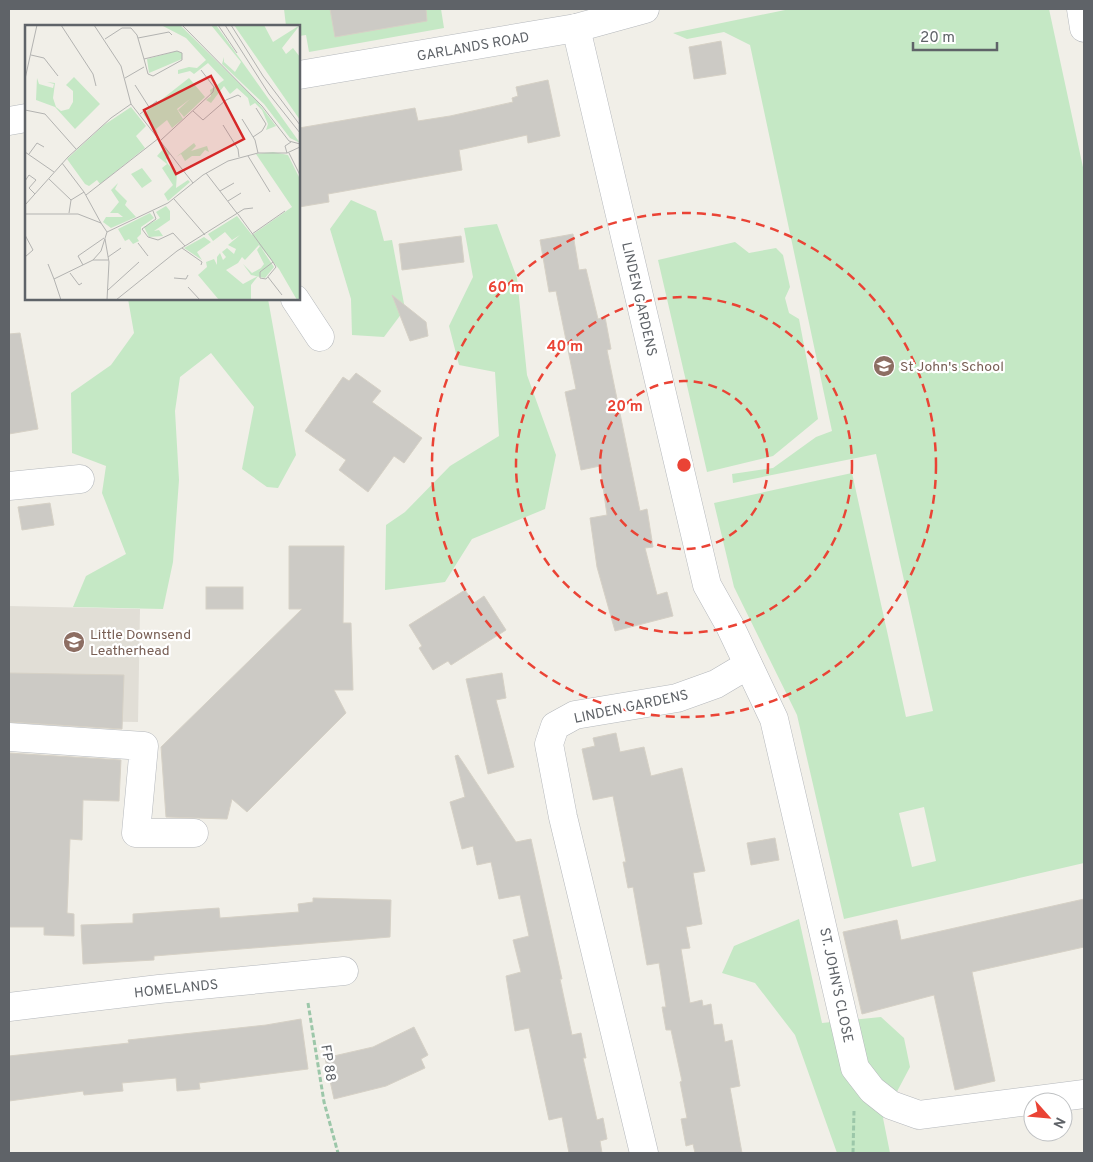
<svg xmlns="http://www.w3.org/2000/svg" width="1093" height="1162" font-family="Overpass,sans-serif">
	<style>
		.education { fill: #e1ded6 }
		.green { fill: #c5e8c5; fill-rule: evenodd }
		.building { fill: #cccac5; stroke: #d6d1c6 }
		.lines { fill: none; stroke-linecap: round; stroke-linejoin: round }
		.minor-casing { stroke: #b5b8bc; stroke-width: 29 }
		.path { stroke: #9cc7a9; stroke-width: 3; stroke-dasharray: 5 2.5; stroke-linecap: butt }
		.minor { stroke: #fff; stroke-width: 28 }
		.ring { fill: none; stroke: #ea4335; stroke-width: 2.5; stroke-dasharray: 9 6 }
		.labels { text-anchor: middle; stroke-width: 4.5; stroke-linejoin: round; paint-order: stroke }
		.street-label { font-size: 14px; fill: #5f6368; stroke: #fff }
		.education-label { font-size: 14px; fill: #785e54; stroke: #fff; text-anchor: start }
		.inset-road { fill: none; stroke: #b3b3b1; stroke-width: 1 }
		.view { fill: #d62828; fill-opacity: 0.15; stroke: #d62828; stroke-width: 2.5 }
		.inset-edge { fill: none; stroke: #5f6368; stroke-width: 2.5 }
		.centre { fill: #ea4335; stroke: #fff; stroke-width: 2.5 }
		.ring-label { font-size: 15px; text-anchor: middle; font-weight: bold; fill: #ea4335; stroke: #fff; stroke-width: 4.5; stroke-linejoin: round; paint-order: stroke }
	</style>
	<rect width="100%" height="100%" fill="#f1efe8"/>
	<path class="education" d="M9,606L140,609L138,722L9,720Z"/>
	<g class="green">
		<path d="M284,9H441L444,28L309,52L306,35L299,36V26H286Z"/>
		<path d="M790,9H1049L1084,172V863L844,919L797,715L734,587L714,503L852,473L906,717L933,711L876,454L733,483L732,474L773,468L816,437L832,431L750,45L724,32L687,39L673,33ZM924,807L936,861L912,867L899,813Z"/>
		<path d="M351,200L376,211L384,241L392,240L405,309L384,337L352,335L351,299L330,229Z"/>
		<path d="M497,224L517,278L527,375L556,455L545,509L472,539L445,582L385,590L386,525L405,512L450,466L499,436L495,372L459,365L449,326L473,277L464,228Z"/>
		<path d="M735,242L749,253L776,248L783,255L790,287L785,298L789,313L799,319L818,419L773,456L707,472L658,260Z"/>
		<path d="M128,299H268L296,455L278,488L267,487L242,469L254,407L211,353L180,377L175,411L179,480L173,562L163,609L73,607L86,576L126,554L102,493L106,466L72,453L71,393L111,365L134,333Z"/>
		<path d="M799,919L822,1023L881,1017L904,1038L910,1067L883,1118L890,1153H837L795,1035L755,983L722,973L734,946Z"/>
	</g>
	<g class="building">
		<path d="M330,9H426L427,21L335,37Z"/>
		<path d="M721,41L726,74L694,79L689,47Z"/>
		<path d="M548,80L560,136L528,143L527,135L459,150L462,170L328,194L329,202L299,207V128L415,108L418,121L450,116L513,102L512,98L518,96L516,87Z"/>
		<path d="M573,234L579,270L586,269L598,319L605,317L611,349L607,350L640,511L647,509L653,547L645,548L657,595L667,592L673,616L615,631L597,567L590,518L607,515L600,466L581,470L565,392L576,389L556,291L549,292L540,240Z"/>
		<path d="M461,236L464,262L402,270L399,244Z"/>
		<path d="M392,295L426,322L428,336L410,341Z"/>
		<path d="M20,333L38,429L9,434V334Z"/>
		<path d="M356,373L381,391L372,402L422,438L404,463L394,456L368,492L339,470L346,460L305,431L343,377L349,381Z"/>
		<path d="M50,503L54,525L22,530L18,507Z"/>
		<path d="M289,546H344L343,623H351L353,690H334L346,713L247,812L232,799L227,819L166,817L161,747L302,609H289Z"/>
		<rect x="206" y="587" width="37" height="22"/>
		<path d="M465,590L474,603L484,596L506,630L451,665L448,661L433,670L419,648L422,646L409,625Z"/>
		<path d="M9,673L124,675L122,729L9,722Z"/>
		<path d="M502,673L506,698L496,700L514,767L488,774L466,679Z"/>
		<path d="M616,733L620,752L644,747L651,776L682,768L705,871L693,873L702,924L686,927L690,948L681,949L690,1003L702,1000L703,1006L711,1004L714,1025L722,1024L725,1042L732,1040L740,1086L730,1088L742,1153H695L693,1144L686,1146L681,1119L687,1118L680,1082L682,1081L671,1030H666L662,1007H666L659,963L647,965L633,887L628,888L623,862H626L613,796L593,800L582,749L595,746L593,738Z"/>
		<path d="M9,753L121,760L119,801L83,800L82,840L70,839L67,913L74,914V936L44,935V927H9Z"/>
		<path d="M458,755L516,842L531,839L562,979H560L572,1035L581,1033L586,1058H583L597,1120L603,1118L607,1139L600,1141L602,1153H569L562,1117L549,1120L529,1028L515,1031L506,976L521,972L513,940L529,936L520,895L499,899L491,862L477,865L473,846L462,849L450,802L465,797L455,756Z"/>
		<path d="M775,838L779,860L751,865L747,843Z"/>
		<path d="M313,898L391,900L390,937L154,956V960L83,964L81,925L133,923V914L219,908L220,918L299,912L298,904L313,902Z"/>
		<path d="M1084,899V947L972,972L995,1081L955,1090L934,995L862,1014L843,932L897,920L901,940Z"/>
		<path d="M301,1019L308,1069L199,1083L200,1089L177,1091L176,1078L122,1083L123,1091L84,1095L83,1091L9,1101V1056L129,1043L128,1040L266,1025Z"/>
		<path d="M414,1027L428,1055L421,1059L425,1068L386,1086L334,1099L325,1058L373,1047Z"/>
	</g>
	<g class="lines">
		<g class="minor-casing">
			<g id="minor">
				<path d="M1081,9L1084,28"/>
				<path d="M576,28L707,585L730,626L774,719L855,1068L872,1090L891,1105L919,1115L1084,1094"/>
				<path d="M299,75L576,28L645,9"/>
				<path d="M9,121L26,118"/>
				<path d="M295,299L320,337"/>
				<path d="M9,486L80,479"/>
				<path d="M9,737L144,746L136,833H194"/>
				<path d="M9,1007L159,989L344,971"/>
				<path d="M644,1153L563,817L549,744L555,726L575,715L677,698L716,684L748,665"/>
			</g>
		</g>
		<g class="path">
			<path d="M308,1003L324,1102L338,1153"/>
			<path d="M853,1153L854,1111"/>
		</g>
		<use href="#minor" class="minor"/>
	</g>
	<g class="ring">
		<circle cx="684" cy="465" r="84"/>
		<circle cx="684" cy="465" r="168"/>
		<circle cx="684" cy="465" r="252"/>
	</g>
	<defs>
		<g id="school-disc" transform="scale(1.125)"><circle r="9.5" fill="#8d6e63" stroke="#fff"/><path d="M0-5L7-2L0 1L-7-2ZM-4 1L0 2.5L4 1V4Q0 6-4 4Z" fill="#fff"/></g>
	</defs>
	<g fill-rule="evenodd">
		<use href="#school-disc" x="884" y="366"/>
		<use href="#school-disc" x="74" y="642"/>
	</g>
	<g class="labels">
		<g class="street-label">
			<text transform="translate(473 46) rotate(-10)" y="5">GARLANDS ROAD</text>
			<text transform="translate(640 299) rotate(77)" y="5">LINDEN GARDENS</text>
			<text transform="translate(631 706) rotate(-12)" y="5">LINDEN GARDENS</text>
			<text transform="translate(837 985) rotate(78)" y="5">ST. JOHN'S CLOSE</text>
			<text transform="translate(176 988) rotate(-6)" y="5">HOMELANDS</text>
			<text transform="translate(329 1063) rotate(81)" y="5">FP 88</text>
		</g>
		<g class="education-label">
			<text x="900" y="371">St John's School</text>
			<text x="90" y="639">Little Downsend<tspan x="90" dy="16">Leatherhead</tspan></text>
		</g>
	</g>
	<g transform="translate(25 25)">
		<rect width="275" height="275" fill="#f1efe8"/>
		<path d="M136,0H155L232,76L251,101L241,105L243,99L237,85L230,78L225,81L223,73L212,63L205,69L199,61L186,78L181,75L186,71L185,65L199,55L183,38L169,49L165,46L153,49V45L164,42L172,43L181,35L161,13ZM186,0H191L275,118L265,113L239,79L197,39L199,32V37L210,47L216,37ZM209,0H239L248,17L275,0L257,23L261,29L268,23L275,32V95ZM152,26L157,28V34L124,48L122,34ZM49,52L75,79L50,104L30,82L11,75L12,53L14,59L28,63L29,59L22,57L30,58L28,73L31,82L36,86L44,84L48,77V66L41,60ZM164,53L180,72L159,92L153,85L165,74L152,84L158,94L147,103L142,95L131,104L133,109L118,89ZM106,82L121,101L111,111L120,123L75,159L72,155L64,161L60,159L42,134L79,100ZM169,118L171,121L166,126L182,121L184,127L180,125L175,131H167L160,136L156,129L151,132ZM140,122L145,129L141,135L143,139L152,148L151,163L163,155L165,157L143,176L139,169L148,160L137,143L142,139L132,131ZM248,127L263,130L275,154V274L272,275L254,244L234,220L220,235L217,232L213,238L201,245L218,259L233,251L226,260V275H194L173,250L182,242L181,237L189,234L192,240V232L195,228L198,235L201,232L197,227L202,223L209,229L211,224L203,220L215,210L207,215L200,207L188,216L183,209L212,191L227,210L267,182L231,129ZM117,143L127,156L117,163L106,149ZM93,158L90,164L102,176L100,180L111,192L86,203L78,197L81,192H98L93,188H85L94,177L86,165ZM141,181L145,186V195L129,206L134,205L138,211L124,212L119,202L135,193L131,187ZM125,188L129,193L116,202V209L112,213L114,216L108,219L104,214L100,216L93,204ZM179,212L186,217L172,227L177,235L159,223ZM235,221L249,242L240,253L226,250L218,239L227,248L236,243L239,239L232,225Z" fill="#c5e8c5"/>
		<path class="inset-road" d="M36,0L68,49L71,61M69,0L96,41L106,79M157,0L237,81L264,116L275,119M193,0L212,28M200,0L244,69L275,108M206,0L238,51L275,100M113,13L144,7L147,10M80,14L97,3H106L112,10L119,34M152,26L157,28V35L128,51L123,49L119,34ZM6,30L19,33L33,51M100,53L119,42M0,54L12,0M110,60L124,82M106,79L168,158M0,85L20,89L51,124M168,86L178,95L201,75L213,70L216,72M115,89L132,76M217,94L230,115L233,128M198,100L213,124L214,132M228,112L237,106L241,99L231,83M136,115L188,67L189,62L176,45M266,117L260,121L262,128L275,122M0,127L29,147M264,128L275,150M4,129L12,118L19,122M223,131L245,167M37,138L59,167L76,198M181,148L211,187L213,189L248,237L251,242L241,254L235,253V247L248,237M24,154L46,175L44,188M0,156L4,150L11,155L4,163L10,169M195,166L209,158M61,170L134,113M149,174L180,210M46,175L59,167M203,176L216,168M0,180L43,132L86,93L106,79M128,186L131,194L117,204L123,212L133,215L148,208L160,221M0,189H53L76,198L82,207M82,207L143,178L178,150L203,136L233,128H262M227,209L260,186M0,210L8,225L0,232M80,214L84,237L82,275M113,218L123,231M157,223L177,237L176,240M83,232L96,223M68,235H83M23,239L29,254M58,240L53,231L79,213M45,248L54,260L57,258M243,252L257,270M149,253L161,254L163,250M163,262L175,275M83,265L114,237M36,275L29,254L68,235L76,226L82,207M91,275L152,226L219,184L228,183"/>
		<path class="view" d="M186,51L219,114L151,149L119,85Z"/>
		<rect width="275" height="275" class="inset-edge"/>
	</g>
	<circle cx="684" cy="465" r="8" class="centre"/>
	<g class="ring-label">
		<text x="506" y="292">60 m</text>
		<text x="565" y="351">40 m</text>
		<text x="625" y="411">20 m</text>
	</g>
	<rect width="1093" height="1162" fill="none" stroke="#5f6368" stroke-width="20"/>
	<g transform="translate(1048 1117) rotate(117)"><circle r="24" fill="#ffffff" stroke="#bfc1c3"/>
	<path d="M0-4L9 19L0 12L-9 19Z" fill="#ea4335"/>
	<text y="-8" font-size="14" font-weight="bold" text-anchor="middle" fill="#5f6368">N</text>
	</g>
	<path d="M913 42v8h84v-8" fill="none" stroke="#5f6368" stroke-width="2.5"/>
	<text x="920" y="42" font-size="15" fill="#5f6368" stroke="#ffffff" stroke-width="4" paint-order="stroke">20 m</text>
</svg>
